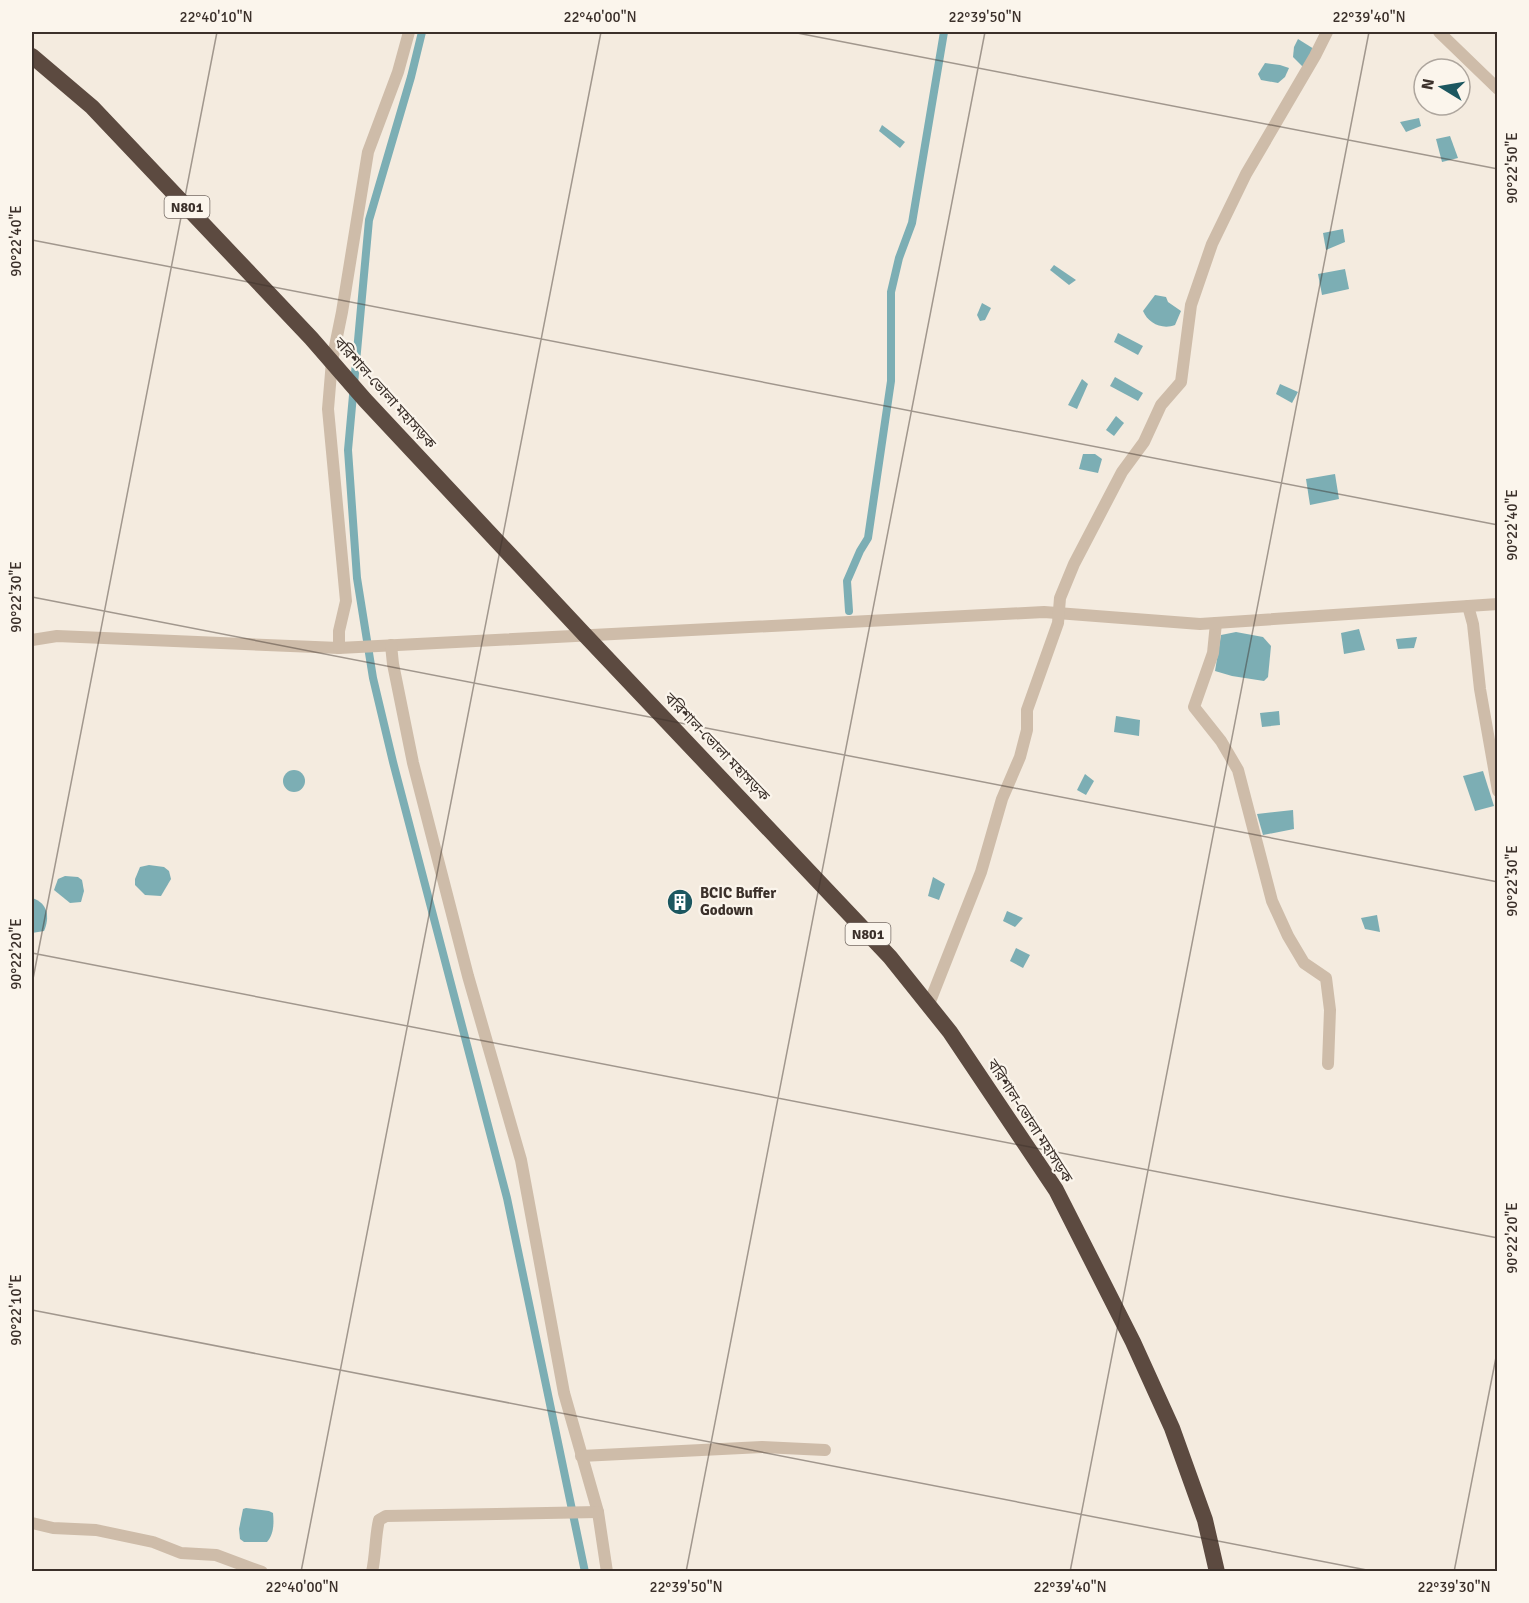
<svg xmlns="http://www.w3.org/2000/svg" width="1529" height="1603" font-family="Signika,'Noto Sans Bengali',sans-serif">
	<style>
		.water { fill: #7caeb4 }
		.lines { fill: none; stroke-linecap: round; stroke-linejoin: round }
		.canal { stroke: #7caeb4; stroke-width: 8 }
		.minor { stroke: #cebca9; stroke-width: 12 }
		.highway { stroke: #5c4a40; stroke-width: 16 }
		.ticks { fill: none; stroke: #3b302a; stroke-width: 1.5; stroke-opacity: 0.45 }
		.labels { text-anchor: middle; stroke-width: 4.5; stroke-linejoin: round; paint-order: stroke }
		.shield { fill: #fbf5ec; stroke: #756b64; stroke-width: 1.5 }
		.shield-label { font-size: 14px; font-weight: bold; fill: #3b302a }
		.street-label { font-size: 15px; fill: #3b302a; stroke: #fbf5ec }
		.poi-label { font-size: 15px; font-weight: bold; fill: #3b302a; stroke: #fbf5ec; text-anchor: start }
		.neatline { fill: none; stroke: #3b302a; stroke-width: 2 }
		.ticks-label { font-size: 15px; text-anchor: middle; fill: #3b302a }
	</style>
	<rect width="100%" height="100%" fill="#f4ebdf"/>
	<g class="water">
		<path d="M1298,39L1314,49L1304,68L1293,57L1294,47Z"/>
		<path d="M1265,63L1280,65L1289,68L1285,77L1278,83L1261,80L1258,74Z"/>
		<path d="M1419,118L1421,126L1406,132L1400,122Z"/>
		<path d="M882,125L905,142L900,148L879,131Z"/>
		<path d="M1450,136L1458,158L1442,162L1436,139Z"/>
		<path d="M1343,229L1345,242L1326,250L1323,233Z"/>
		<path d="M1054,265L1076,280L1069,285L1050,270Z"/>
		<path d="M1345,269L1349,289L1322,295L1318,274Z"/>
		<path d="M1155,295L1166,297L1168,302L1181,311L1175,325C1162,330 1148,323 1143,311Z"/>
		<path d="M982,303L991,308L985,320L980,321L977,315Z"/>
		<path d="M1118,333L1143,346L1138,355L1114,342Z"/>
		<path d="M1115,377L1143,393L1138,401L1110,386Z"/>
		<path d="M1082,379L1088,384L1077,409L1068,405Z"/>
		<path d="M1280,384L1298,392L1292,403L1276,394Z"/>
		<path d="M1116,416L1124,423L1114,436L1106,430Z"/>
		<path d="M1083,454H1095L1102,459L1098,473L1079,469Z"/>
		<path d="M1335,474L1339,499L1310,505L1306,479Z"/>
		<path d="M1359,629L1365,650L1344,654L1341,633Z"/>
		<path d="M1236,632L1263,637L1271,646L1268,677L1264,681L1232,676L1215,671L1221,635Z"/>
		<path d="M1417,637L1414,648L1398,649L1396,639Z"/>
		<path d="M1279,711L1280,725L1262,727L1260,713Z"/>
		<path d="M1116,716L1140,720L1139,736L1114,732Z"/>
		<circle cx="294" cy="781" r="11"/>
		<path d="M1483,771L1494,806L1475,811L1463,776Z"/>
		<path d="M1085,774L1094,781L1086,795L1077,790Z"/>
		<path d="M1293,810L1294,829L1263,835L1257,814Z"/>
		<path d="M149,865L164,867L169,871L171,879L161,896L145,895L135,885V879L140,867Z"/>
		<path d="M65,876L78,877L82,880L84,891L81,902L70,903L54,890L58,879Z"/>
		<path d="M933,877L945,884L939,900L928,896Z"/>
		<path d="M32,898C48,903 50,917 44,931L32,933Z"/>
		<path d="M1007,911L1023,918L1015,927L1003,921Z"/>
		<path d="M1377,915L1380,932L1365,929L1361,918Z"/>
		<path d="M1016,948L1030,955L1023,968L1010,961Z"/>
		<path d="M246,1508L269,1511L273,1513C274,1523 274,1534 267,1542H244L240,1539L239,1529L243,1509Z"/>
	</g>
	<g class="lines">
		<g class="canal">
			<path d="M422,32L411,77L369,220L348,450L357,578L373,678L393,762L507,1198L585,1572"/>
			<path d="M849,611L847,581L860,551L868,538L891,381V292L899,258L912,223L944,32"/>
		</g>
		<g class="minor">
			<path d="M1439,32L1498,89"/>
			<path d="M1468,606L1473,624L1480,689L1498,791"/>
			<path d="M1216,623L1213,653L1194,707L1221,741L1238,770L1272,901L1288,936L1304,963L1326,978L1330,1010L1328,1064"/>
			<path d="M32,640L57,636L339,648L1044,612L1200,624L1498,604"/>
			<path d="M391,645L393,664L413,763L468,976L521,1160L564,1393L598,1512L607,1572"/>
			<path d="M339,648V631L346,601L328,409L332,361L342,312L368,152L398,72L409,32"/>
			<path d="M929,1004L981,872L1002,799L1020,757L1027,730V710L1058,623L1060,598L1074,564L1122,472L1144,442L1161,405L1181,382L1191,305L1212,244L1246,174L1315,56L1327,32"/>
			<path d="M581,1456L762,1447L825,1450"/>
			<path d="M32,1523L53,1528L96,1530L153,1542L181,1553L216,1555L262,1572"/>
			<path d="M372,1572C376,1554 375,1537 379,1520L386,1516L598,1512"/>
		</g>
		<path class="highway" d="M32,56L92,107L311,338L365,400L584,634L890,957L950,1032L1056,1190L1133,1342L1172,1428L1205,1520L1217,1572"/>
	</g>
	<path class="ticks" d="M792,32L1498,169M32,240L1498,525M32,597L1498,882M32,953L1498,1238M32,984L217,32M32,1310L1377,1572M301,1572L601,32M686,1572L985,32M1070,1572L1369,32M1454,1572L1498,1347"/>
	<defs>
		<g id="building-disc" transform="scale(1.35)"><circle r="9.5" fill="#1c5760" stroke="#fbf5ec"/><path d="M-4-6H4V6H1V3H-1V6H-4ZM-2.5-4.3h1.7v1.8h-1.7ZM.8-4.3h1.7v1.8H.8ZM-2.5-1h1.7V.8h-1.7ZM.8-1h1.7V.8H.8Z" fill="#fff"/></g>
	</defs>
	<g fill-rule="evenodd">
		<use href="#building-disc" x="680" y="902"/>
	</g>
	<g class="labels">
		<g class="shield">
			<rect x="164.5" y="196" width="45" height="22" rx="4.5"/>
			<rect x="845.5" y="923" width="45" height="22" rx="4.5"/>
		</g>
		<g class="shield-label">
			<text x="187" y="212">N801</text>
			<text x="868" y="939">N801</text>
		</g>
		<g class="street-label">
			<text transform="translate(385 393) rotate(48)" y="5">বরিশাল-ভোলা মহাসড়ক</text>
			<text transform="translate(717 747) rotate(46)" y="5">বরিশাল-ভোলা মহাসড়ক</text>
			<text transform="translate(1030 1121) rotate(57)" y="5">বরিশাল-ভোলা মহাসড়ক</text>
		</g>
		<g class="poi-label">
			<text x="700" y="898">BCIC Buffer<tspan x="700" dy="17">Godown</tspan></text>
		</g>
	</g>
	<rect width="1529" height="1603" fill="none" stroke="#fbf5ec" stroke-width="66"/>
	<g transform="translate(1442 87) rotate(281)"><circle r="28" fill="#fbf5ec" stroke="#aea69e" stroke-width="1.5"/>
	<path d="M0-4.5L10 22L0 15L-10 22Z" fill="#1c5760"/>
	<text y="-9" font-size="16" font-weight="bold" text-anchor="middle" fill="#3b302a">N</text>
	</g>
	<rect x="33" y="33" width="1463" height="1537" class="neatline"/>
	<g class="ticks-label">
		<text x="216" y="22">22°40'10"N</text>
		<text x="600" y="22">22°40'00"N</text>
		<text x="985" y="22">22°39'50"N</text>
		<text x="1369" y="22">22°39'40"N</text>
		<text transform="translate(1512 168) rotate(-90)" y="5">90°22'50"E</text>
		<text transform="translate(16 241) rotate(-90)" y="5">90°22'40"E</text>
		<text transform="translate(1512 525) rotate(-90)" y="5">90°22'40"E</text>
		<text transform="translate(16 597) rotate(-90)" y="5">90°22'30"E</text>
		<text transform="translate(1512 881) rotate(-90)" y="5">90°22'30"E</text>
		<text transform="translate(16 954) rotate(-90)" y="5">90°22'20"E</text>
		<text transform="translate(1512 1238) rotate(-90)" y="5">90°22'20"E</text>
		<text transform="translate(16 1310) rotate(-90)" y="5">90°22'10"E</text>
		<text x="302" y="1592">22°40'00"N</text>
		<text x="686" y="1592">22°39'50"N</text>
		<text x="1070" y="1592">22°39'40"N</text>
		<text x="1454" y="1592">22°39'30"N</text>
	</g>
</svg>
